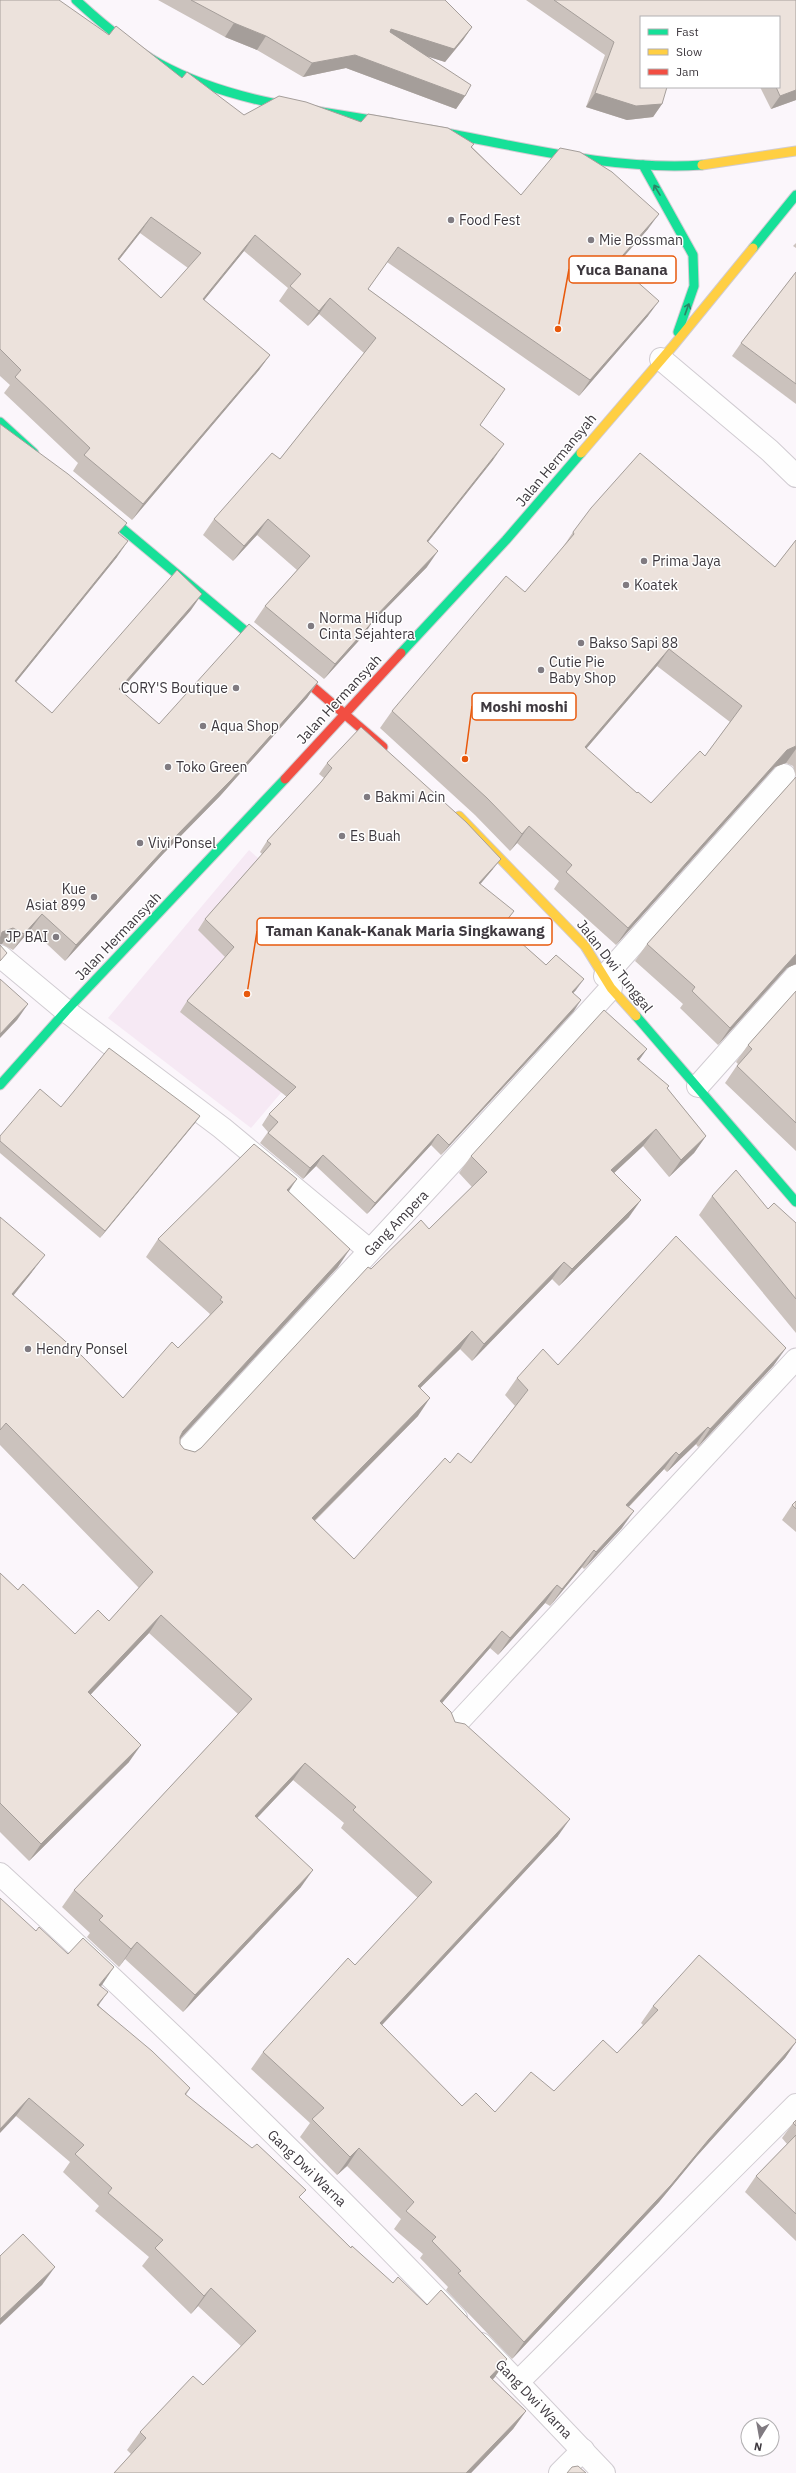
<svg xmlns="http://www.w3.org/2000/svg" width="796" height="2473" font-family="'IBM Plex Sans',sans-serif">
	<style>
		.education { fill: #f6e9f4 }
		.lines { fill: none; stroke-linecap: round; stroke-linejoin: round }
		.lane-casing { stroke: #d1ccd2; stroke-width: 23 }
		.street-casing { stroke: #d1ccd2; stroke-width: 24 }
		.fast-casing { stroke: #d1ccd2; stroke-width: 11 }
		.slow-casing { stroke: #d1ccd2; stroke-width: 11 }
		.jam-casing { stroke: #d1ccd2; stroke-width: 11 }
		.lane { stroke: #fefefe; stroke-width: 21 }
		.street { stroke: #fefefe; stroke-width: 22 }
		.fast { stroke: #16e098; stroke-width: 9 }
		.slow { stroke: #ffcf43; stroke-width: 9 }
		.jam { stroke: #f24e42; stroke-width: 9 }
		.wall { fill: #cbc2bd; fill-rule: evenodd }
		.shaded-wall { fill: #a59e9a }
		.building { fill: #ece2dc; stroke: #a59e9a; fill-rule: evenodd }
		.oneway { stroke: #2c8467 }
		.poi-dot { fill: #807b81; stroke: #fff; stroke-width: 1.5 }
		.labels { text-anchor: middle; stroke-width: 3; stroke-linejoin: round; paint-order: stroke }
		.poi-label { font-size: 14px; fill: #3e393f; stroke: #fff; text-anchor: start }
		.street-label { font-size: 14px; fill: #3e393f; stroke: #fff }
		.leader { fill: none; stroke: #e8590c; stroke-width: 1.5 }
		.callout-dot { fill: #e8590c; stroke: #fff; stroke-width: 1.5 }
		.callout { fill: #fff; stroke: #e8590c; stroke-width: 1.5 }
		.callout-label { font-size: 15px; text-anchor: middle; font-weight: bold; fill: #3e393f }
	</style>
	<rect width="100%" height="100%" fill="#fbf6fb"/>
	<path class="education" d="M249,850L386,970L251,1128L108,1018Z"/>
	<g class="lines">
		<g class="lane-casing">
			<path id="lane" d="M451,1730L796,1359"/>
		</g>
		<g class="street-casing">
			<g id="street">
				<path d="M661,359L769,450L796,476"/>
				<path d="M0,956L66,1011L222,1128L369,1250"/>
				<path d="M605,976L784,775"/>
				<path d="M698,1086L796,976"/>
				<path d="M180,1457C323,1300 469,1146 611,988"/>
				<path d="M0,1874C156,2017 309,2165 456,2318"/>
				<path d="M481,2344L604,2473"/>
				<path d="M518,2382L796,2105"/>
				<path d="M560,2473L583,2450"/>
			</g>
		</g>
		<g class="fast-casing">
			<g id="fast">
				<path d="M76,0C102,24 129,47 160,64C231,103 314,110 392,123"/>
				<path d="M430,130C519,146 612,171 702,165"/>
				<path d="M643,165L693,255L694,286L678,332"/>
				<path d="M753,248L796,195"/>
				<path d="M0,422L34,453"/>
				<path d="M100,510L267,649"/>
				<path d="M401,653L506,540L581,453"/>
				<path d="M636,1016L796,1202"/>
				<path d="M0,1085L66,1011L285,779"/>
			</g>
		</g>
		<g class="slow-casing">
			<g id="slow">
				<path d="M702,165L796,151"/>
				<path d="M581,453L673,346L753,248"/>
				<path d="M459,816L585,946L611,988L636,1016"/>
			</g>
		</g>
		<g class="jam-casing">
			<g id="jam">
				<path d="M292,669L383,747"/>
				<path d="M285,779L401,653"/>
			</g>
		</g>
		<use href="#lane" class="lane"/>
		<use href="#street" class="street"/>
		<use href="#fast" class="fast"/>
		<use href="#slow" class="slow"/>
		<use href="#jam" class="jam"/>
	</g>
	<g class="wall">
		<path d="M0,0L109,35L244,115L361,122L474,144L472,147L521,195L648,229L617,264L648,316L579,396L387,262L368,289L505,389L480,425L493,460L428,542L427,567L371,624L364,635L324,679L254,622L265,606L297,570L257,535L233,561L203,535L214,519L280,459L364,353L319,314L308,326L279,301L288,288L244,251L204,300L270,355L259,370L132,520L73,471L78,463L4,393L10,385L0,376ZM140,233L188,268L161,298L119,260Z"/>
		<path d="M158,0H445L472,27L463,40L445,62L427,56L465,96L456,109L346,68L303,77L257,50L225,37Z"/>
		<path d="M526,0H796V100L771,109L760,87H779V17H641L662,104L653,117L627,120L586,107L605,55Z"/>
		<path d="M796,243V248L793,246Z"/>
		<path d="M796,272V404L732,356L741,343Z"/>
		<path d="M0,424L119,534L117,557L16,682L52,713L191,610L120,690L159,724L318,682L307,698L220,796L163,854L65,961L31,929L13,950L2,944H0Z"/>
		<path d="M573,532L775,567L796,540V776L793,766L786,763L775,767L616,945L554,889L559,881L517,843L510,851L475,815L380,728L392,711L525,592L561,550ZM657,666L730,722L705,756L651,803L637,793L586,749Z"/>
		<path d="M327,763L493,869L480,884L507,921L503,927L546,965L576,990L573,993L574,1011L441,1155L431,1145L367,1214L316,1166L303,1179L260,1143L268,1132L262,1125L269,1114L287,1097L180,1012L187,1001L225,957L198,930L205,919L262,854L260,852L267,841L321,782L324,778L319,774Z"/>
		<path d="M796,777V964L787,968L718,1045L680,1008L683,1004L635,961L647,944Z"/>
		<path d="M796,991V1151L725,1083L738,1064L736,1062L748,1045Z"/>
		<path d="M638,1061L667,1088L706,1136L694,1153L669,1177L643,1146L614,1173L629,1217L559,1286L552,1279L472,1361L460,1349L420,1388L418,1416L315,1521L354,1559L450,1463H471L515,1406L505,1395L517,1378L558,1365H774L698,1447L696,1444L667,1472L664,1469L629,1507L622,1528L584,1569L582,1567L550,1606L545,1603L498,1655L490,1648L442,1703L455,1722L558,1836L382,2025L462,2106L495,2112L554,2091L617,2053L643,2025L641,2023L653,2006L796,2042L785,2058L697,2156L659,2202L512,2359L446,2290L448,2287L420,2258L423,2254L394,2229L401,2219L347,2166L337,2175L300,2137L310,2123L251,2069L263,2052L355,1965L418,1898L341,1828L344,1823L293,1780L257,1818L301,1887L183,2012L125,1959L119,1967L87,1937L90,1933L62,1907L74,1890L238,1714L149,1633L90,1695L129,1762L29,1861L0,1832V1573L18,1590L75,1634L109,1621L139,1588L0,1445V1217L32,1272L13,1296L123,1398L178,1348L208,1317L210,1314L146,1257L158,1239L289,1191L338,1267L180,1439V1444L184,1449L195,1452L201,1448L371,1269L429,1229L472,1187L459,1173L471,1156Z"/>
		<path d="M61,1107L200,1116L195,1123L100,1238L0,1153V1136Z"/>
		<path d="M712,1196L768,1209L796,1223V1333L699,1215Z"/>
		<path d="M796,1501V1532L782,1520L792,1505Z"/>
		<path d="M36,1931L101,1986L99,2006L190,2088L186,2095L300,2198L351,2248L495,2377L492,2380L526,2411L513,2429L471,2473H114L131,2454L127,2450L140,2432L203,2385L241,2346L198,2306L191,2314L142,2266L149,2257L95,2211L99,2206L63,2172L70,2162L16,2116Z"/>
		<path d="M796,2120V2241L745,2192L756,2176L787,2144L782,2138L793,2123Z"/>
	</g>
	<g class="shaded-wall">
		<path d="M234,23L266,36L257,50L225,37Z"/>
		<path d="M472,27L463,40L445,62L382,42L391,29Z"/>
		<path d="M355,55L465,96L456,109L346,68L303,77L312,63Z"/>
		<path d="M796,90V100L771,109L780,96Z"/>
		<path d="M595,93L662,104L653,117L627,120L586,107Z"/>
		<path d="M659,214L648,229L604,279L616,263Z"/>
		<path d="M151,217L140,233L107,275L118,259Z"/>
		<path d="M255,235L244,251L192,315L203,299Z"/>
		<path d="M330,298L319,314L308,326L319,311Z"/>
		<path d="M659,301L648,316L579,396L590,380Z"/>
		<path d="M270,355L259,370L132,520L143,504Z"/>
		<path d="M504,444L493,460L416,557L427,541Z"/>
		<path d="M268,519L257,535L233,561L244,546Z"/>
		<path d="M128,541L117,557L4,697L15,681Z"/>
		<path d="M438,551L427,567L371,624L364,635L324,679L335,664L374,618Z"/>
		<path d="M202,594L191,610L108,705L119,689Z"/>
		<path d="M669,649L657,666L573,764L585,747Z"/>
		<path d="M318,682L307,698L220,796L163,854L65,961L76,945L174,838Z"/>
		<path d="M796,746V749L786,763L775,767L616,945L628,928L787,750Z"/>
		<path d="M529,826L517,843L510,851L522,834Z"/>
		<path d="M501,859L493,869L472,894L479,883Z"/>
		<path d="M514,911L507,921L494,937L502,926Z"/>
		<path d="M42,914L31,929L13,950L24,934Z"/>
		<path d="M13,928L2,944H0V934L2,932Z"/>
		<path d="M796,954V964L787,968L718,1045L730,1028Z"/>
		<path d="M584,979L576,990L565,1002L572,992Z"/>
		<path d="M581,1000L574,1011L441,1155L449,1145Z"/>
		<path d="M28,1004L17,1020L0,1038V1034Z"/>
		<path d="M647,1049L635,1066L637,1059Z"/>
		<path d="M200,1116L195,1123L100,1238L105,1231Z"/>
		<path d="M656,1129L643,1146L599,1187L611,1170Z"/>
		<path d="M438,1134L431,1145L367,1214L375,1203Z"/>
		<path d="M706,1136L694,1153L669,1177L681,1160Z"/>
		<path d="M323,1155L316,1166L303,1179L310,1168Z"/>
		<path d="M297,1179L285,1197L287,1190Z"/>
		<path d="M641,1200L629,1217L559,1286L572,1269Z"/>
		<path d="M350,1249L338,1267L171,1449L183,1431Z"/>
		<path d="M45,1255L32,1272L0,1312L12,1294Z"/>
		<path d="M564,1262L552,1279L472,1361L484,1344Z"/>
		<path d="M472,1331L460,1349L405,1403L418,1386Z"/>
		<path d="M786,1348L774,1365L698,1447L710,1429Z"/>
		<path d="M430,1398L418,1416L300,1535L312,1518Z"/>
		<path d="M708,1427L696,1444L667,1472L679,1455Z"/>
		<path d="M676,1452L664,1469L614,1522L626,1505Z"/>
		<path d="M634,1511L622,1528L584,1569L596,1552Z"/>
		<path d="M594,1550L582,1567L550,1606L562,1589Z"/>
		<path d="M557,1585L545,1603L498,1655L510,1638Z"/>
		<path d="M161,1615L149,1633L76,1710L88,1692Z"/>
		<path d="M502,1631L490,1648L428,1719L440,1701Z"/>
		<path d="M141,1745L129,1762L29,1861L41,1844Z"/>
		<path d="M305,1763L293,1780L243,1833L255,1816Z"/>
		<path d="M570,1819L558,1836L368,2040L380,2023Z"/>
		<path d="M313,1870L301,1887L183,2012L195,1995Z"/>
		<path d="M137,1942L125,1959L119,1967L131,1949Z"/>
		<path d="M114,1967L102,1985L86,2003L99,1985Z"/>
		<path d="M108,1992L95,2010L97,2005Z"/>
		<path d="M796,2042L785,2058L697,2156L659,2202L512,2359L524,2342L709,2139Z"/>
		<path d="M29,2098L16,2116L0,2133V2129Z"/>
		<path d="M359,2148L347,2166L337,2175L350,2157Z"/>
		<path d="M55,2267L42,2285L0,2325V2319Z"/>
		<path d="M211,2288L198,2306L191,2314L204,2296Z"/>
		<path d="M507,2359L495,2377L477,2395L490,2377Z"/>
		<path d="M526,2411L513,2429L471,2473H466Z"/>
	</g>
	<g class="building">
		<path d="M0,0H59L109,35L116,26L182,78L187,72L244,115L279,96L306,102L361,122L368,114L448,128L474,144L471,147L521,195L560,148L580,152L612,172L659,214L616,263L659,301L590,380L398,247L368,289L505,389L480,425L504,444L427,541L438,551L374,618L375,619L335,664L265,606L310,556L268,519L244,546L214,519L272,453L280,459L376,338L330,298L319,311L290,286L301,274L255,235L203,299L270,355L143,504L84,455L90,448L15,377L21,370L0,349ZM151,217L201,253L161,298L118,259Z"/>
		<path d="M191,0H445L472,27L454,49L391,29L390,32L471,85L465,96L355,55L312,63L266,36L234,23Z"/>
		<path d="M554,0H796V90L780,96L776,87H779V17H641V87H667L662,104L636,106L595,93L614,42Z"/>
		<path d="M796,272V384L741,343Z"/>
		<path d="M0,424L68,474L127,523L118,533L128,541L15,681L52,713L177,570L202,594L119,689L159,724L249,624L318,682L231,780L174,838L76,945L42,914L24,934L13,928L2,932L0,940Z"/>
		<path d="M640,453L775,567L796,540V746L787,750L628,928L566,872L572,865L529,826L522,834L487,798L392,711L506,576L525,592L574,534L573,532L591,508ZM669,649L742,706L705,756L700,751L651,803L638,792L637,793L585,747Z"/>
		<path d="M361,727L466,822L501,859L479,883L514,911L502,926L546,965L556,955L584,979L572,992L581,1000L449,1145L438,1134L375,1203L323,1155L310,1168L268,1133L278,1122L269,1114L296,1087L187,1001L234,947L205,919L271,844L267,841L321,782L332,768L327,763Z"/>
		<path d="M796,777V954L730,1028L692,991L695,987L647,944Z"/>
		<path d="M0,945L7,953L0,961Z"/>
		<path d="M0,979L28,1004L0,1034Z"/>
		<path d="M796,991V1123L737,1066L752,1049L748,1045Z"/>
		<path d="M604,1010L647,1049L637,1059L669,1086L667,1088L706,1136L681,1160L656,1129L611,1170L641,1200L572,1269L564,1262L484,1344L472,1331L418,1386L430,1398L312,1518L354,1559L445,1458L450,1463L458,1453L471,1463L528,1390L517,1378L543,1349L558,1365L676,1236L786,1348L710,1429L708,1427L679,1455L676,1452L626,1505L634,1511L596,1552L594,1550L562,1589L557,1585L510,1638L502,1631L440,1701L451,1712L455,1722L465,1724L570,1819L380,2023L462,2106L476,2093L495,2112L531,2072L554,2091L603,2040L617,2053L658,2010L653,2006L699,1955L796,2040V2042L709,2139L671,2185L524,2342L458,2273L461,2271L432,2241L436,2237L406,2211L414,2202L359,2148L350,2157L312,2119L324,2108L263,2052L348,1958L355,1965L432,1882L353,1810L356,1807L305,1763L255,1816L313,1870L195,1995L137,1942L131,1949L99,1920L103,1916L74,1890L252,1699L161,1615L88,1692L141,1745L41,1844L0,1803V1573L18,1590L23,1584L75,1634L98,1610L109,1621L153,1572L6,1423L0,1430V1217L45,1255L12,1294L82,1356L123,1398L172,1342L178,1348L223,1302L220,1300L222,1297L158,1239L254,1144L297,1179L287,1190L350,1249L183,1431L180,1437V1444L184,1449L195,1452L201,1448L368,1267L371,1269L421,1220L429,1229L487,1172L471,1156Z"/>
		<path d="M109,1048L200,1116L105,1231L0,1141V1136L40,1089L61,1107Z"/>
		<path d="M736,1170L768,1209L774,1203L796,1223V1299L712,1196Z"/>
		<path d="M796,1501V1509L792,1505Z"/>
		<path d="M0,1898L36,1931L39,1927L68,1954L83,1938L114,1967L99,1985L108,1992L97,2005L152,2051L190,2088L185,2094L252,2148L257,2144L306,2190L299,2197L351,2248L352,2246L393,2283L398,2277L427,2305L441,2290L507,2359L490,2377L526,2411L466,2473H114L146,2438L140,2432L193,2376L203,2385L256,2331L211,2288L204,2296L155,2248L163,2240L108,2193L112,2188L75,2154L84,2145L29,2098L0,2129Z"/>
		<path d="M796,2120V2126L793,2123Z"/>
		<path d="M796,2135V2214L756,2176Z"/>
		<path d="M23,2234L55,2267L0,2319V2256Z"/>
		<path d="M578,2466L586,2473H567L572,2467Z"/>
	</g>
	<defs><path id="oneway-shaft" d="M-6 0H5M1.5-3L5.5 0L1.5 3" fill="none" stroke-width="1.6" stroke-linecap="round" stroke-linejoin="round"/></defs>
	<g class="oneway">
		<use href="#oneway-shaft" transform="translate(657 190) rotate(-121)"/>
		<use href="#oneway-shaft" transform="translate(687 309) rotate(-70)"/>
	</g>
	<g class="poi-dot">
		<circle cx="451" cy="220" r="4"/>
		<circle cx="591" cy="240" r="4"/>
		<circle cx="644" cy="561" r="4"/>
		<circle cx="626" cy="585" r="4"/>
		<circle cx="311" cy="626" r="4"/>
		<circle cx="581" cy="643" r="4"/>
		<circle cx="541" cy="670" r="4"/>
		<circle cx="236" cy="688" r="4"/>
		<circle cx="203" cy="726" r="4"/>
		<circle cx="168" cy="767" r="4"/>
		<circle cx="367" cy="797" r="4"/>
		<circle cx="342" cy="836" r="4"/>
		<circle cx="140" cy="843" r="4"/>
		<circle cx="94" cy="897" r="4"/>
		<circle cx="56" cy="937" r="4"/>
		<circle cx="28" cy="1349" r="4"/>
	</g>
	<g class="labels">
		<g class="poi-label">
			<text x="459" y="225">Food Fest</text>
			<text x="599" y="245">Mie Bossman</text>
			<text x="652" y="566">Prima Jaya</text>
			<text x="634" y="590">Koatek</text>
			<text x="319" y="623">Norma Hidup<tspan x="319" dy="16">Cinta Sejahtera</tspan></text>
			<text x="589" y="648">Bakso Sapi 88</text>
			<text x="549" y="667">Cutie Pie<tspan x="549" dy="16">Baby Shop</tspan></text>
			<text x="228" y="693" text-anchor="end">CORY'S Boutique</text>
			<text x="211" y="731">Aqua Shop</text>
			<text x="176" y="772">Toko Green</text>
			<text x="375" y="802">Bakmi Acin</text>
			<text x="350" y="841">Es Buah</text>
			<text x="148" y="848">Vivi Ponsel</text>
			<text x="86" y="894" text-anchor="end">Kue<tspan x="86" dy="16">Asiat 899</tspan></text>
			<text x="48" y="942" text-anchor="end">JP BAI</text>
			<text x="36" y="1354">Hendry Ponsel</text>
		</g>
		<g class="street-label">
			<text transform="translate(556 460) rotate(-50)" y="5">Jalan Hermansyah</text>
			<text transform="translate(339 699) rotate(-47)" y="5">Jalan Hermansyah</text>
			<text transform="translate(118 936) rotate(-46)" y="5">Jalan Hermansyah</text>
			<text transform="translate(615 966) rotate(52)" y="5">Jalan Dwi Tunggal</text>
			<text transform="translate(396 1223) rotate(-46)" y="5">Gang Ampera</text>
			<text transform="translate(307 2168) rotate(44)" y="5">Gang Dwi Warna</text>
			<text transform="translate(534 2399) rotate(46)" y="5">Gang Dwi Warna</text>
		</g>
	</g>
	<path class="leader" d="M558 329L569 269M465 759L472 706M247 994L257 931"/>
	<g class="callout-dot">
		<circle cx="558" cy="329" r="4"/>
		<circle cx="465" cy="759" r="4"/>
		<circle cx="247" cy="994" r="4"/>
	</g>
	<g class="callout">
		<rect x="569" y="256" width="107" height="27" rx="4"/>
		<rect x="472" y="693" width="104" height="27" rx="4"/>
		<rect x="257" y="918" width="295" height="27" rx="4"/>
	</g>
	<g class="callout-label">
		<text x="622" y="275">Yuca Banana</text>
		<text x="524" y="712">Moshi moshi</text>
		<text x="405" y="936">Taman Kanak-Kanak Maria Singkawang</text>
	</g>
	<rect x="640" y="16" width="140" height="72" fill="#ffffff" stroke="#b2b0b2"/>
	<rect x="648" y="29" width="20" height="6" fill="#16e098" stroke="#b2b0b2"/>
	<text x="676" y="36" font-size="12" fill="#3e393f">Fast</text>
	<rect x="648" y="49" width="20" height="6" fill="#ffcf43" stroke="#b2b0b2"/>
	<text x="676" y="56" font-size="12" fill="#3e393f">Slow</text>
	<rect x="648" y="69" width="20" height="6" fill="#f24e42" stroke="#b2b0b2"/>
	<text x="676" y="76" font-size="12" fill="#3e393f">Jam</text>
	<g transform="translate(760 2437) rotate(191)"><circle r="19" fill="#ffffff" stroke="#b2b0b2"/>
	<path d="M0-3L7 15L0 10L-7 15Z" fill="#807b81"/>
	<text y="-6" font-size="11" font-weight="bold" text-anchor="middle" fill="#3e393f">N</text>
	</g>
</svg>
